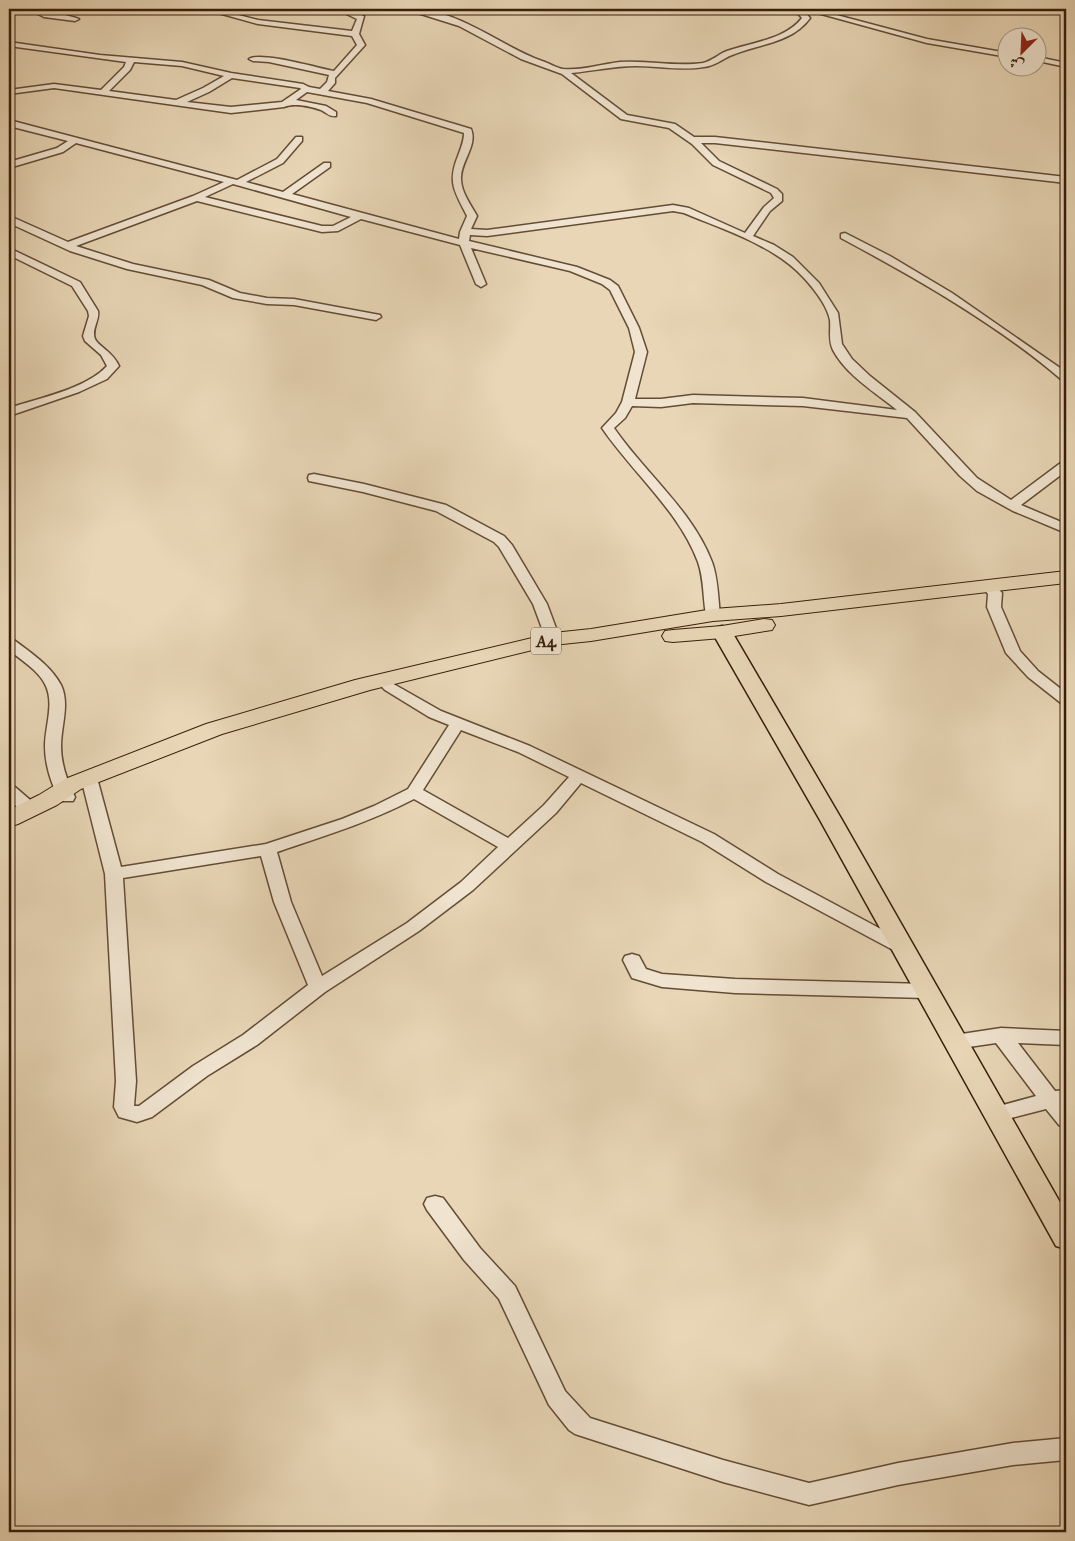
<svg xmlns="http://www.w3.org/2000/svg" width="1075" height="1541" font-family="'IM FELL Great Primer',Amiri,serif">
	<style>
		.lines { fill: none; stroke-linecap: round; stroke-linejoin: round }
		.minor-casing { stroke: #644c35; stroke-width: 3 }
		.major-casing { stroke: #381e0a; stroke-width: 3 }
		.highway-casing { stroke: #381e0a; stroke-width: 2 }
		.minor { fill: #f0e4d0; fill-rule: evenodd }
		.major { fill: #e8d6b6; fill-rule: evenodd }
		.highway { fill: #e8d6b6; fill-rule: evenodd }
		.labels { text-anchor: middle; stroke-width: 4; stroke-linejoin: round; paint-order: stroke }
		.shield { fill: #f0e4d0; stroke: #6f5945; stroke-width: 1 }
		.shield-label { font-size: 16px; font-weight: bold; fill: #381e0a }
	</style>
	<rect width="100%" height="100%" fill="#e8d6b6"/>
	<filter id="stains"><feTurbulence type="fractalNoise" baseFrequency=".004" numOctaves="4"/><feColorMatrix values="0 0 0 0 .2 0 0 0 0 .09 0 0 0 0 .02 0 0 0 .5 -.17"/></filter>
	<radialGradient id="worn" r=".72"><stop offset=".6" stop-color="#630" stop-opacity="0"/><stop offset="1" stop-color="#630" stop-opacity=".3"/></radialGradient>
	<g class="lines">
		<g class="minor-casing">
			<g id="minor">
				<path d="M28,9C35,9 73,16 79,19L75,21L44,17Z"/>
				<path d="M204,9H215L258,20L352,31L357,19L336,9H345L364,16L359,34L365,45L335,78V83L328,91L371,99L471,129C478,146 460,162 461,179C461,192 471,205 477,216L471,229L487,230L673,205L689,208L745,233L764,207L774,198L771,193L713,165L692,144L669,128L621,119L562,74L521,59L459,26L405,9C455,6 498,45 542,61C549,63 556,68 563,69C581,71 602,64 620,62C648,60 676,67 703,63C712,61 719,54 727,51C752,42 785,40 802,18L794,9H802L810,18C792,43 759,44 732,55C722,59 715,66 704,67C682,71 659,66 636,66C614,66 593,71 571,73L627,115L675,124L694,137H715L1066,177V183L715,143H701L719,161L777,189L782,194V201L770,211L753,236L774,245L793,257L819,283L838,313L842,344L852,359L870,376L915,412L977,478L1011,500L1062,462L1066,461V471L1021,505L1066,524V533L1013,511L977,491L960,476L907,418L803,406L693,403L661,407L632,406L625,418L614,428C645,473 692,510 712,562C718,578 718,598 720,615L718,618H708L706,615C703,598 704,579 698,562C679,511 632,472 602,428L616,413L622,402L635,352L629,328L610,290L602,284L570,271L471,248L486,284L481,287L476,284L460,245L361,219L338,231L322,232L197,201L76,246L133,264L209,280L240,293L267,298L294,299L380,315L381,317L376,320L294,305L267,304L233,298L202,285L127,269L70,251L9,223V216L12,217L68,242L193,196L224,182L76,143L63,152L9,168V162L57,148L68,141L9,126V120L237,180L277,159L296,137H302V141L283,163L246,182L283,192L324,163H330V167L292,194L459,239L460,232L467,216C455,192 447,183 458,156C461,148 464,141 464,133L367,103L307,92L296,100L326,106L336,112V116C329,117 327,113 321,110C310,106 294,103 284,107L231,113L54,88L9,94V90L54,84L101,90L124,67L126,62L9,46V42L100,55L182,62L231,73L303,84L309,87L320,89L327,82L329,75L269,62L253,61L249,59C260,51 318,68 334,71L357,45L352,36L258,24ZM134,62L182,66L224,76L203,88L176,100L109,91L130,70ZM232,78L300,88L301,89L282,102L231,107L187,102L209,92ZM233,184L351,217L333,226H322L205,197ZM673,211L684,213C724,230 774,245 804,278C814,289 827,305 830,320C831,330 828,340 833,350C846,375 876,393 897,410L803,398L693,395L661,399H635L647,352L639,328L618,286L610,280L577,267L469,241L470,235L487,236Z"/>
				<path d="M803,9H814L927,39L1008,53V57L927,43Z"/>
				<path d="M1038,57L1066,63V67L1038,61Z"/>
				<path d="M845,233L890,256L952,293L1063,370L1066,372V381L1062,380C998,325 916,278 841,238V234Z"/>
				<path d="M9,248L80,282L98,311C100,320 91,329 95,339C99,347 112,351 119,366L107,379L79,392L9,416V408C39,398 86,389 107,366L101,355L85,341L83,336L89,316L88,311L72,286L9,255Z"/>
				<path d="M314,474L364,484L446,505L504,536L512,545L547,604L560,639L558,642H548L546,639L533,604L499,547L494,542L436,511L363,492L309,481L308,478L309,475Z"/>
				<path d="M988,582L993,583L1002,593L1001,607L1020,651L1038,671L1066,693V705L1061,703L1028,677L1006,653L987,607L988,594L981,586Z"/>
				<path d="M9,639L14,640C31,653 51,666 61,685C70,704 61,726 61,746C61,764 67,781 75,797L73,801H61C51,785 45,764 45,746C45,726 55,703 45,684C38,670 21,660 9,650Z"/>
				<path d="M390,682L441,711L530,746L714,834L778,874L907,943L910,947L907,951L901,953L895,951L766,882L702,842L581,783L556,813L473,890L419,931L325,992L257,1045L207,1076L152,1117L137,1122L119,1117L114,1107L116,1081L105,874L81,778L83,775H95L97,778L121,867L266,844L342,819L374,806L408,789L449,725L429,717L385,690L382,687L385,684ZM461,730L518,752L569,777L544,805L508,838L423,790ZM414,799L498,847L461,882L407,923L322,976L291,902L277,852C324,836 370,822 414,799ZM261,856L274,902L308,985L243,1035L193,1066L139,1106H134L136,1081L123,878Z"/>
				<path d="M9,786L15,787L36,805L38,809L36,813C24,816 17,807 9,799Z"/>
				<path d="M632,954L639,956L646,969L662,974L735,979L926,984L933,986L935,991L933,996L926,998L735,993L662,987L632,978L623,960L625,956Z"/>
				<path d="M1001,1028L1066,1031V1045L1018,1043L1055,1091L1066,1090V1128L1059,1125L1046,1109L995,1122L988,1119L985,1114L988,1109L1036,1096L996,1043L955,1049L948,1047L945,1042L948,1037L955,1035Z"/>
				<path d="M435,1196L443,1198L480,1248L515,1286L565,1391L590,1418L723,1460L809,1483L898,1463L1013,1443L1066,1438V1460L1013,1465L898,1485L809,1505L723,1482L575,1434L569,1430L549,1405L499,1299L464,1260L427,1210L424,1204L427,1198Z"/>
			</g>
		</g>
		<g class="major-casing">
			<path id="major" d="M722,626L729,628L732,632L842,820L1066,1213V1249L1056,1246L820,820L712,632L715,628Z"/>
		</g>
		<g class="highway-casing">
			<g id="highway">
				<path d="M1066,571V583L781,616L713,621L591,641L553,645L370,690L222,734L81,789L57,805L18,824L9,827V810L39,795L65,779L206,724L355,680L553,633L591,629L713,609L781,604Z"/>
				<path d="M764,619L772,620L775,625L772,630L722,638L673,642L665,641L662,636L665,631L673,630L722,626Z"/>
			</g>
		</g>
		<use href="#minor" class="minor"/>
		<use href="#major" class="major"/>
		<use href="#highway" class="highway"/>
	</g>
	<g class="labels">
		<rect class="shield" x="531" y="627.5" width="30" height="27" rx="4"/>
		<g class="shield-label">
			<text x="546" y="647">A4</text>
		</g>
	</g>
	<rect width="1075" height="1541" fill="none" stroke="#e8d6b6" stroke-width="30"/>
	<rect x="10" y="10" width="1055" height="1521" fill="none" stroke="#381e0a" stroke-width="2.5"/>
	<rect x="15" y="15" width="1045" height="1511" fill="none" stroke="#381e0a"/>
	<g transform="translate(1022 52) rotate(204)"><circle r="24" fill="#f0e4d0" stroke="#a69581"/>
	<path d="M0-4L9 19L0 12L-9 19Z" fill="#8f2418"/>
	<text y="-8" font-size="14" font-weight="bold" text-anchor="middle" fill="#381e0a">ش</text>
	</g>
	<rect width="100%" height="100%" filter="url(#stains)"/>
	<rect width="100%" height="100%" fill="url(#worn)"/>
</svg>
